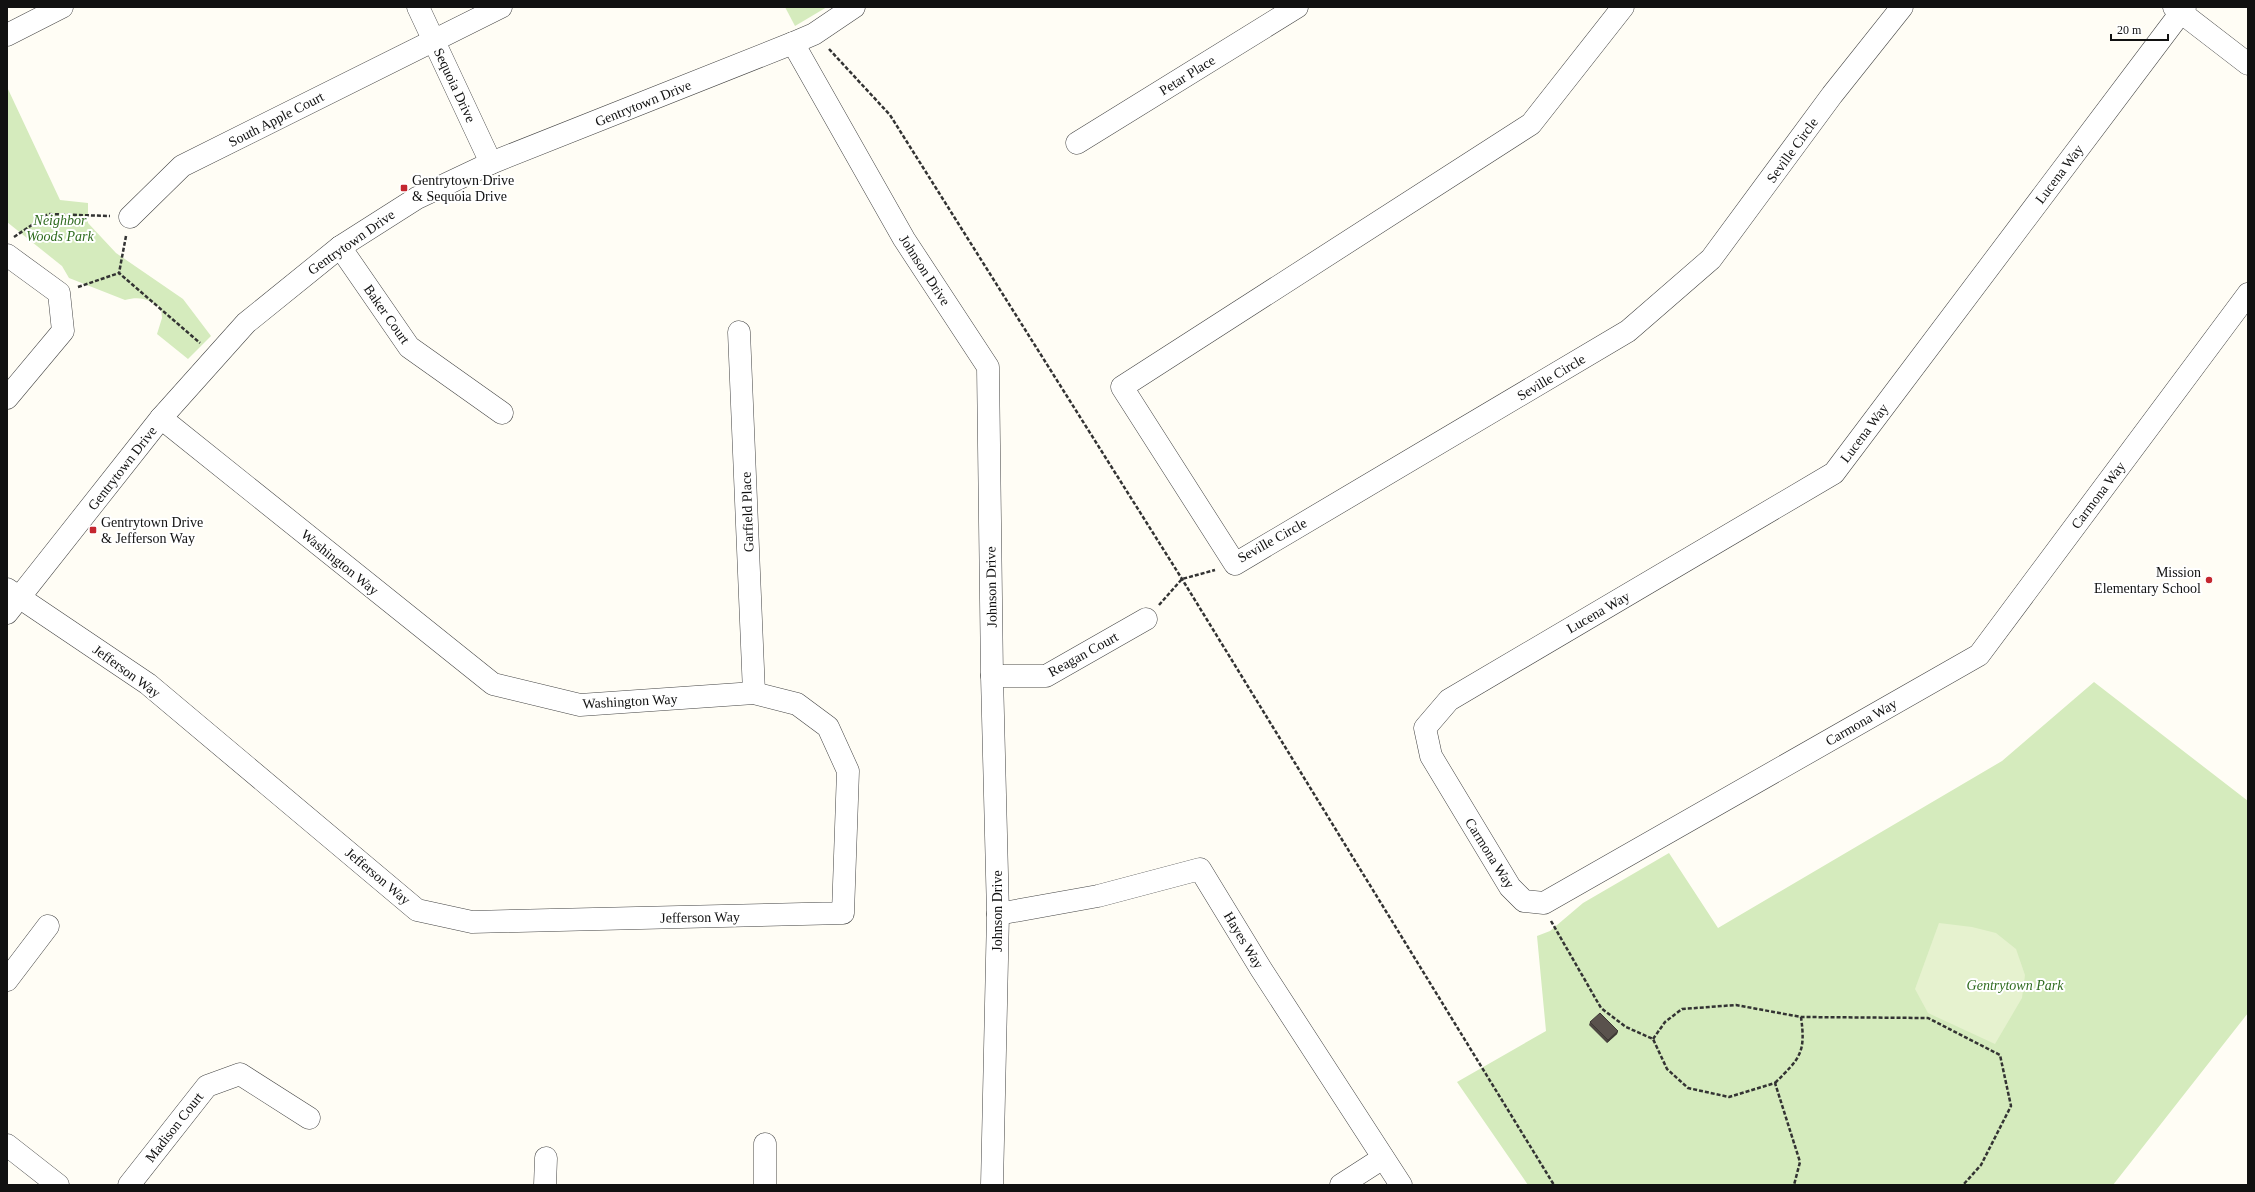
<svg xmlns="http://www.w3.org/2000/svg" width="2255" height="1192" font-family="'Times New Roman',serif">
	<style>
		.green { fill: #d5ebbd }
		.pitch { fill: #e6f2cf }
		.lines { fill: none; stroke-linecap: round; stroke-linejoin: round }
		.minor-casing { stroke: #444; stroke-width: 23 }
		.tertiary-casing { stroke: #444; stroke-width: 23 }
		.path { stroke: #333; stroke-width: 2.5; stroke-dasharray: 4 2; stroke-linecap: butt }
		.minor { stroke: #fff; stroke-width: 22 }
		.tertiary { stroke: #fff; stroke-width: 22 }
		.wall { fill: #4d4742 }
		.shaded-wall { fill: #3f3936 }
		.building { fill: #5a524d; stroke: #3f3936 }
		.poi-dot { fill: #c4262e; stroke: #fff; stroke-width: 1.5 }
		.labels { text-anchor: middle; stroke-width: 4; stroke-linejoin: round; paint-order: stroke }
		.street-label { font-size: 14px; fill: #111; stroke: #fff }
		.poi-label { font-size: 14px; fill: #111; stroke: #fff; text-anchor: start }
		.park-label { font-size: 14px; font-style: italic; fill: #2f6b1f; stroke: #fff }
	</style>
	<rect width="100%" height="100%" fill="#fffdf5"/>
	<g class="green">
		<path d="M785,7H827L795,26Z"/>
		<path d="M7,87L60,200L88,203V223L116,253L183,299L211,336L188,359L157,334L162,318L161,308C149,299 140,296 125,300L69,278L62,266L7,222Z"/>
		<path d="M2094,682L2248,801V1013L2113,1185H1528L1457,1082L1546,1031L1537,936L1550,931L1583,903L1669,853L1718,928L2002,761Z"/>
	</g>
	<path class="pitch" d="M1939,923L1972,927L1996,933L2016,949L2025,975L2022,998L1995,1044L1928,1013L1915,989Z"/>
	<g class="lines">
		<g class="minor-casing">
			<g id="minor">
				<path d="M418,7L491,163"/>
				<path d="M1623,7L1531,124L1122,387L1235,564L1628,331L1711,259L1832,95L1902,7"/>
				<path d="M2174,7L2248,64"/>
				<path d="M2185,7L1834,473L1449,700L1425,728L1431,756L1510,887L1524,901L1544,903L1979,655L2248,294"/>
				<path d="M7,35L62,7"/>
				<path d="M793,43L904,239L988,367L992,676L998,914L992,1185"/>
				<path d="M1077,143L1297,7"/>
				<path d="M130,217L182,166L501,7"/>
				<path d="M340,247L409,347L502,413"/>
				<path d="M7,255L59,293L63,331L7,398"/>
				<path d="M739,332L754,693"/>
				<path d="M7,589L148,684L417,910L472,922L843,913L848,771L828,727L797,704L754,693L580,705L493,684L161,418"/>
				<path d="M992,676H1046L1146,619"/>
				<path d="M998,914L1098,896L1200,869L1261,969L1401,1185"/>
				<path d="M7,980L48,926"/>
				<path d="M765,1144V1185"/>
				<path d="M129,1185L207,1086L240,1074L309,1118"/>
				<path d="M545,1185L546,1158"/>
				<path d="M1341,1185L1383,1158"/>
			</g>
		</g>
		<g class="tertiary-casing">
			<g id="tertiary">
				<path d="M7,613L161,418L246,323L340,247L417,198L491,163L793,43L814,34L854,7"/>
				<path d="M7,1145L58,1185"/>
			</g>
		</g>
		<g class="path">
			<path d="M829,49L890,115L1182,579L1554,1185"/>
			<path d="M126,236L119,273L200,343"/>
			<path d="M14,237L48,214L110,216"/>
			<path d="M78,287L119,273"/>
			<path d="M1159,605L1182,579L1215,570"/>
			<path d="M1551,921L1601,1008L1626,1027L1653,1039L1667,1069L1688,1088L1729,1097L1775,1083L1800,1162L1794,1185"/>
			<path d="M1653,1039L1665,1022L1682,1009L1736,1005L1801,1017L1928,1018L2000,1055L2011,1106L1981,1165L1963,1185"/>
			<path d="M1775,1083C1800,1058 1806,1053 1801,1017"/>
		</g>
		<use href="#minor" class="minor"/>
		<use href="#tertiary" class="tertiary"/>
	</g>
	<path class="wall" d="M1590,1022L1618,1031L1617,1034L1607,1043L1589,1025Z"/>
	<path class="shaded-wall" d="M1618,1031L1617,1034L1607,1043L1608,1040Z"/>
	<path class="building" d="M1600,1013L1618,1031L1608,1040L1590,1022Z"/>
	<g class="poi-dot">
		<rect x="400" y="184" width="8" height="8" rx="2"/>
		<rect x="89" y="526" width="8" height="8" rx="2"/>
		<circle cx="2209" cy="580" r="4"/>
	</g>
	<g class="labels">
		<g class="street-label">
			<text transform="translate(1187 75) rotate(-32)" y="5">Petar Place</text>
			<text transform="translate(455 85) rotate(65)" y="5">Sequoia Drive</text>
			<text transform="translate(643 103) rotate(-22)" y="5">Gentrytown Drive</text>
			<text transform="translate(276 119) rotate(-27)" y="5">South Apple Court</text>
			<text transform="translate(1792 150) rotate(-54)" y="5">Seville Circle</text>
			<text transform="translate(2059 174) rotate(-53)" y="5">Lucena Way</text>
			<text transform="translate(351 242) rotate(-35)" y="5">Gentrytown Drive</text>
			<text transform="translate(925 270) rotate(57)" y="5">Johnson Drive</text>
			<text transform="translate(387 314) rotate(55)" y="5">Baker Court</text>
			<text transform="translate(1551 377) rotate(-31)" y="5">Seville Circle</text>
			<text transform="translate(1864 433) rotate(-53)" y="5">Lucena Way</text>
			<text transform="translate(122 468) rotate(-52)" y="5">Gentrytown Drive</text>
			<text transform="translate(2098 495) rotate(-53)" y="5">Carmona Way</text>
			<text transform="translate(747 512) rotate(-92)" y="5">Garfield Place</text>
			<text transform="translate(1272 540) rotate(-29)" y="5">Seville Circle</text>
			<text transform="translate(340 562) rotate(39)" y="5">Washington Way</text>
			<text transform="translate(991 587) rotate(-91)" y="5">Johnson Drive</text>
			<text transform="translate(1598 612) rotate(-30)" y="5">Lucena Way</text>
			<text transform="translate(1083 654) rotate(-29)" y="5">Reagan Court</text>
			<text transform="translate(127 671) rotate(36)" y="5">Jefferson Way</text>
			<text transform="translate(630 701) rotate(-3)" y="5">Washington Way</text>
			<text transform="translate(1861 722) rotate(-30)" y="5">Carmona Way</text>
			<text transform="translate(1490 853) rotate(58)" y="5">Carmona Way</text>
			<text transform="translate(378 876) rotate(40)" y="5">Jefferson Way</text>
			<text transform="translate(997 911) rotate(-90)" y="5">Johnson Drive</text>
			<text transform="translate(700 917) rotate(-1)" y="5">Jefferson Way</text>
			<text transform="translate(1244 940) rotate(59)" y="5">Hayes Way</text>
			<text transform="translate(174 1127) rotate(-52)" y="5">Madison Court</text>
		</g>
		<g class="poi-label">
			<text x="412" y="185">Gentrytown Drive<tspan x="412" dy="16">&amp; Sequoia Drive</tspan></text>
			<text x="101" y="527">Gentrytown Drive<tspan x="101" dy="16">&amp; Jefferson Way</tspan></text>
			<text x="2201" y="577" text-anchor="end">Mission<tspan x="2201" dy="16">Elementary School</tspan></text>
		</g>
		<g class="park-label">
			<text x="60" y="225">Neighbor<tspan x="60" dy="16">Woods Park</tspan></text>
			<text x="2015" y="990">Gentrytown Park</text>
		</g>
	</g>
	<rect width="2255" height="1192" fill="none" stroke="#111111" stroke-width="16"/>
	<path d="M2111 34v6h57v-6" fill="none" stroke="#111111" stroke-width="2"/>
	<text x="2117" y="34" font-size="12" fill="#111111" stroke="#ffffff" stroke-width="3" paint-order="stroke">20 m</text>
</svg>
